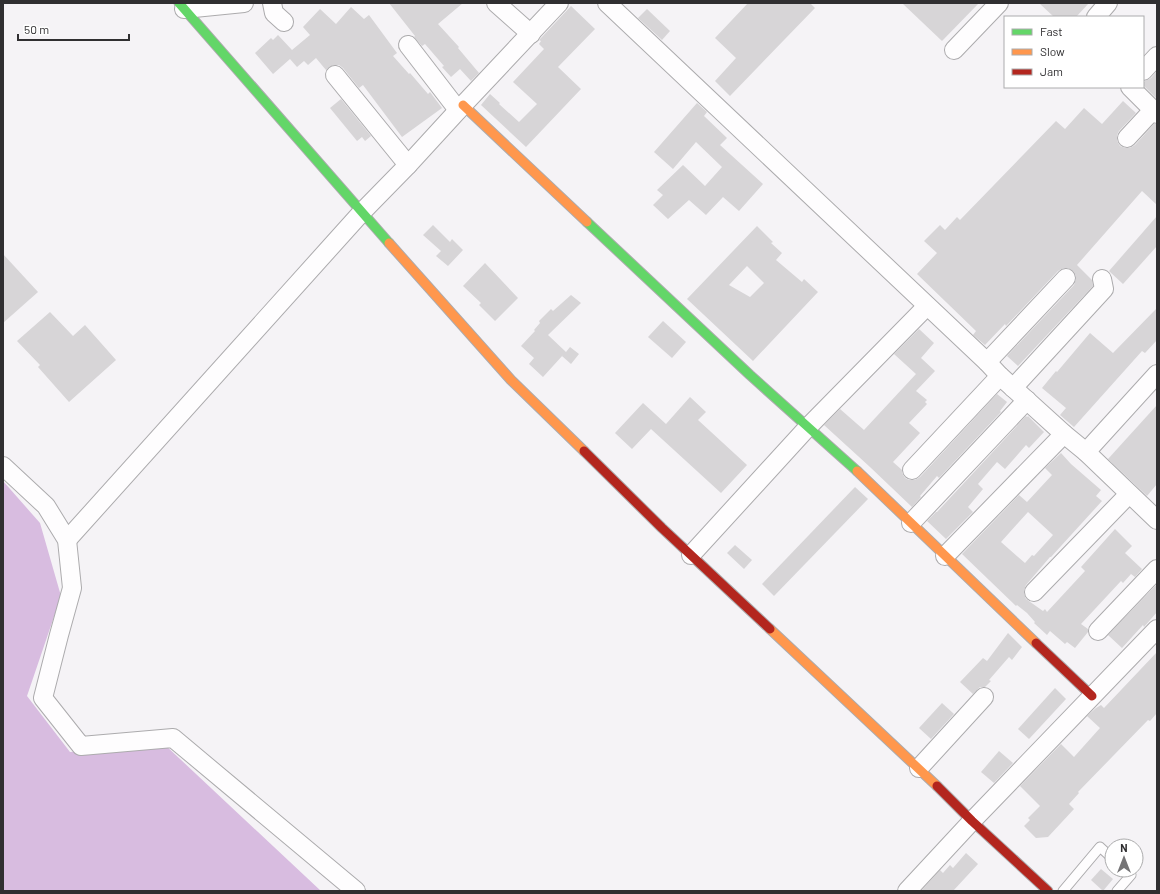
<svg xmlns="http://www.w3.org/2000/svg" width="1160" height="894" font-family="Barlow,sans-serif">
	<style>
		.water { fill: #d8bce0 }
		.building { fill: #d7d5d7; fill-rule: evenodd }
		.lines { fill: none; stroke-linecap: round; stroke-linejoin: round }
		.lane-casing { stroke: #acabad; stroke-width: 11 }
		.street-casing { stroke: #acabad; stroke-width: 20 }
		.fast-casing { stroke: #acabad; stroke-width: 11 }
		.slow-casing { stroke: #acabad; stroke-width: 11 }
		.jam-casing { stroke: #acabad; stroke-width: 11 }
		.lane { stroke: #fefdfe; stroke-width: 9 }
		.street { stroke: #fefdfe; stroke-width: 18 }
		.fast { stroke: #63d668; stroke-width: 9 }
		.slow { stroke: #ff974d; stroke-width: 9 }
		.jam { stroke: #b3261e; stroke-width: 9 }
	</style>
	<rect width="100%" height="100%" fill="#f5f3f6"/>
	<path class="water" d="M3,481L40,523L61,596L27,696L70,752L164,744L321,891H3Z"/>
	<g class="building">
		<path d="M389,3H463L438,24L459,47L458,48L479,73L471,81L460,69L451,77L442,67L444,66L425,44L422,46L414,37L415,36Z"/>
		<path d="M748,3H810L815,8L730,96L715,81L736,58L715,38Z"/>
		<path d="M902,3H979L942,41Z"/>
		<path d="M1039,3H1089L1076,17H1054Z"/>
		<path d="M571,6L595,29L558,67L581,89L526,147L481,105L490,94L500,103L499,104L519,122L537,104L513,82L544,49L539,44L541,41L539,40L540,39Z"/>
		<path d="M351,7L364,19L369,15L397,53L393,56L409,74L410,73L428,94L430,92L442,108L402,137L363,85L359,88L343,68L339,65H333L329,67L326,70L316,58L308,65L304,61L297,67L290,59L273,74L255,53L271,38L273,40L278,35L292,50L310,35L303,27L320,9L336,24Z"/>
		<path d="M647,9L670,31L662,40L638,18Z"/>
		<path d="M1157,71V99L1143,85V83L1145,81L1151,78Z"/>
		<path d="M341,99L371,136L365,141L362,137L357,141L330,108Z"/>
		<path d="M1123,101L1136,113L1119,131L1117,135V141L1120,146L1125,148H1130L1135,145L1154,124H1157V205L1142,191L1077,265L1092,280L1093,286L1018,366L1007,356L1074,285L1076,280V275L1073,271L1068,268H1063L1058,271L1006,326L1005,324L985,345L973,335L976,331L917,274L937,253L924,241L940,225L945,230L957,217L960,220L1056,121L1065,129L1084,108L1102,124Z"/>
		<path d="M697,103L707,112L704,116L727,138L720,145L763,184L739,211L723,197L706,215L689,200L668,219L653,205L663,195L657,190L683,165L705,186L722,167L696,142L673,169L654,152Z"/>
		<path d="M1157,216V246L1123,284L1109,271Z"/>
		<path d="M433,225L450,242L452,239L463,250L448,266L436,256L441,251L423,235Z"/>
		<path d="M757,226L773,242L771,243L782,253L776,260L802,282L804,279L818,292L753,361L687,299ZM747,266L764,283L750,297L729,285Z"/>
		<path d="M3,254L38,292L3,323Z"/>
		<path d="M485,263L518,298L495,321L479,305L481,303L463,286Z"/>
		<path d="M571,295L581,303L548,335L566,352L570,347L579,354L571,364L562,356L563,355L543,377L529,364L534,358L521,346L535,331L534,330L540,323L539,321L551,309L553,311Z"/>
		<path d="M1157,308V340L1145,353L1142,351L1074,427L1060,415L1066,408L1042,388L1056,371L1057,372L1090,333L1113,353Z"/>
		<path d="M50,312L73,336L85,325L116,360L69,402L38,367L40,365L17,341Z"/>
		<path d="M663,321L686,342L672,358L648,337Z"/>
		<path d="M919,329L934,343L921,358L935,371L916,391L927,400L925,402L927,404L909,423L920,433L893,462L902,470V473L905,478L909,480H915L920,477L997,394L1007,402L1000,411L1001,412L939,478L937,476L920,496L921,497L912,507L870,467L824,425L840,409L864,430L916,374L894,354Z"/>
		<path d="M690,397L706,412L698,420L747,465L721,493L651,429L632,449L615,433L643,403L666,424Z"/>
		<path d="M1157,405V484L1147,496L1108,459Z"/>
		<path d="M1026,416L1027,417L1028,416L1044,432L1029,448L1026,445L1005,469L997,462L978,484L983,489L968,507L973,512L946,539L927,521L936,512H937Z"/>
		<path d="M1061,453L1071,464L1101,490L1096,496L1102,501L1051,557H1050L1026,585L1024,590V594L1026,599L1043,611L1045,609L1047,612L1085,571L1081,567L1115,529L1132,546L1125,553L1142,569L1135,577L1131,574L1123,583L1121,581L1081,624L1088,629V632L1075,648L1067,642L1065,644L1050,631L1047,635L1034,623L1035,622L1027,613L1017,605L1016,606L962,554L1019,495L1027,502L1052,475L1045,468ZM1028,512L1053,535L1034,556L1032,555L1025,563L1001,542Z"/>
		<path d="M855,487L868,499L774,596L762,584Z"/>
		<path d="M735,545L752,560L744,569L727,553Z"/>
		<path d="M1157,584V612L1144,627L1143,625L1122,648L1108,635Z"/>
		<path d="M1008,633L1022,647L1012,660L1009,657L989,680L991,681L985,687H980L973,694L960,682L983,658L987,661Z"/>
		<path d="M1157,652V713L1150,721L1148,720L1078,792L1079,793L1069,804L1074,809L1048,837L1036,838L1024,826L1030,820L1028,818L1040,806L1020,786L1061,744L1074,757L1100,728L1087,716L1096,708L1101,705L1104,708Z"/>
		<path d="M1055,688L1066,699L1029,739L1018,729Z"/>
		<path d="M942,703L954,714L931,739L919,728Z"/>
		<path d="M999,751L1013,763L994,783L981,772Z"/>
		<path d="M966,853L978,864L953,891H921L940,870L943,873L950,865L953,868Z"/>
		<path d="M1101,869L1113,879L1103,891L1091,880Z"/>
	</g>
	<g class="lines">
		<g class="lane-casing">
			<g id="lane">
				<path d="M1063,891L1100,847L1112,858"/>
				<path d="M1117,891L1131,875L1126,870"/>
			</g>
		</g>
		<g class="street-casing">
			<g id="street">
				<path d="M272,3L274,13L284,22"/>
				<path d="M496,3L531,34"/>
				<path d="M607,3L987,362L1000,376L1064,434L1086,452L1157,520"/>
				<path d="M184,9L244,3"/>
				<path d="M1096,17L1108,3"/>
				<path d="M408,45L458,110"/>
				<path d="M954,50L999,3"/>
				<path d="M1143,71L1157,56"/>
				<path d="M335,75L408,165"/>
				<path d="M1130,87L1157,114"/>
				<path d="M1127,138L1153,110"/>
				<path d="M987,362L1066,278"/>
				<path d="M1013,388L1104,289L1102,279"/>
				<path d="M1086,452L1157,374"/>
				<path d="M3,466L46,506L67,540L72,588L59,635L43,698L81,746L173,738L356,891"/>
				<path d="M912,470L1000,376"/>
				<path d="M911,523L1027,400"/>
				<path d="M67,540L362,212L408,165L463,105L559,3"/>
				<path d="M691,555L808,427L927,306"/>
				<path d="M945,556L1064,434"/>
				<path d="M1034,592L1129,494"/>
				<path d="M1098,631L1157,569"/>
				<path d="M919,768L984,697"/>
				<path d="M907,891L972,821L1157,629"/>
			</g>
		</g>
		<g class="fast-casing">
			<g id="fast">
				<path d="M179,3L389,243"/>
				<path d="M587,222L750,375L857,471"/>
			</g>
		</g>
		<g class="slow-casing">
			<g id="slow">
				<path d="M463,105L587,222"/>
				<path d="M389,243L511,380L584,451"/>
				<path d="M857,471L1036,643"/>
				<path d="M770,629L937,786"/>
			</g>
		</g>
		<g class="jam-casing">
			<g id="jam">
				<path d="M584,451L662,528L770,629"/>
				<path d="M1036,643L1092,696"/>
				<path d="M937,786L972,821L1048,891"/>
			</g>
		</g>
		<use href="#lane" class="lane"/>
		<use href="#street" class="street"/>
		<use href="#fast" class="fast"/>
		<use href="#slow" class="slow"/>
		<use href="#jam" class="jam"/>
	</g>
	<rect width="1160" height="894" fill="none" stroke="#302f31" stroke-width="8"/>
	<rect x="1004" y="16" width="140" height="72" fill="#ffffff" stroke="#acacad"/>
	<rect x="1012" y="29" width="20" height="6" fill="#63d668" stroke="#acacad"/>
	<text x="1040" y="36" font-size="12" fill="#302f31">Fast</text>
	<rect x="1012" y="49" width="20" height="6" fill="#ff974d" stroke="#acacad"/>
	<text x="1040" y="56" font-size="12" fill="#302f31">Slow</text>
	<rect x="1012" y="69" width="20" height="6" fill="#b3261e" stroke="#acacad"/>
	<text x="1040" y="76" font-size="12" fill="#302f31">Jam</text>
	<g transform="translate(1124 858)"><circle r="19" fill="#ffffff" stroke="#acacad"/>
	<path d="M0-3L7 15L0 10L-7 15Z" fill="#757476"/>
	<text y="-6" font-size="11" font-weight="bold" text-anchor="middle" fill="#302f31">N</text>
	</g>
	<path d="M18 34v6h111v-6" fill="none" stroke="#302f31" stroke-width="2"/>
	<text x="24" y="34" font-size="12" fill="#302f31" stroke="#ffffff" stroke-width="3" paint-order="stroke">50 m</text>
</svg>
